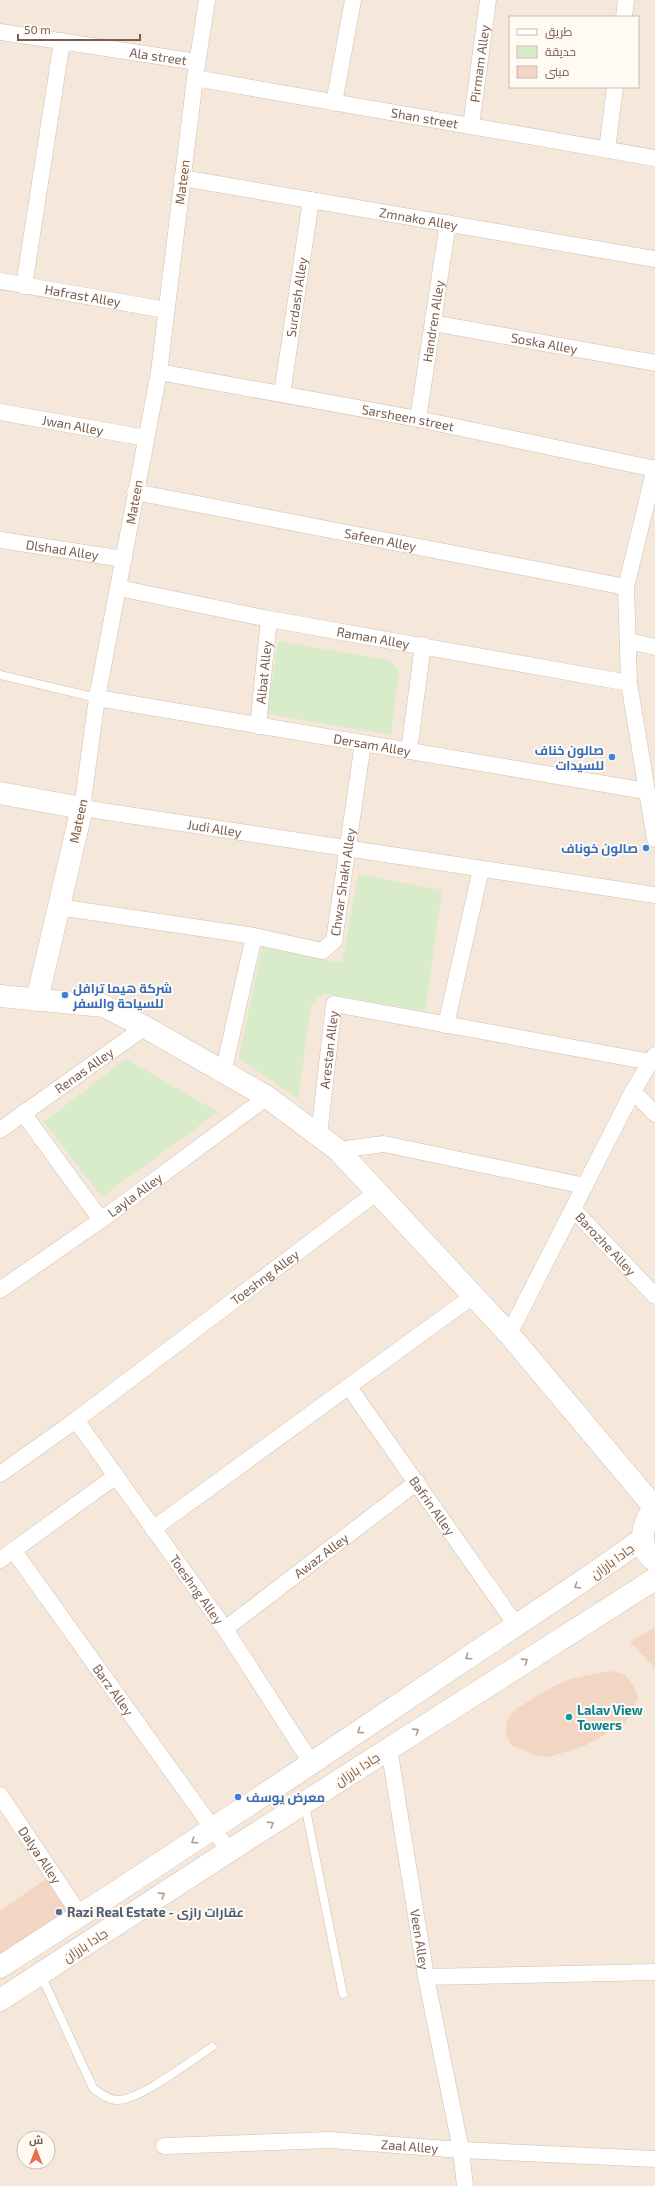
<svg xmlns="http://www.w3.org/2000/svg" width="655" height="2186" font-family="'Exo 2',Cairo,sans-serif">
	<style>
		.residential { fill: #f5e8da; fill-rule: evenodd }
		.green { fill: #d8ecc9 }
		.building { fill: #f3d5c3 }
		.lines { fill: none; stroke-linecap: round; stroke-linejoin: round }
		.lane-casing { stroke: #d1beb0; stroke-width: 9 }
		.street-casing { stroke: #d1beb0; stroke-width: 17 }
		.secondary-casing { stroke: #d6c0b0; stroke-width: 23 }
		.lane { stroke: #fff; stroke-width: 8 }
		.street { stroke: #fff; stroke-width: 16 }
		.secondary { stroke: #fff; stroke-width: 22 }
		.oneway { stroke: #af9d94 }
		.shop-dot { fill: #3f7fe0; stroke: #fffaf3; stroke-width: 1.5 }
		.culture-dot { fill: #0f9aa8; stroke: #fffaf3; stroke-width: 1.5 }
		.service-dot { fill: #5c6f8a; stroke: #fffaf3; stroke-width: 1.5 }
		.labels { text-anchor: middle; stroke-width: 4; stroke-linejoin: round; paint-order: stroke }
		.street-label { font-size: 13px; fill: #7a5c4d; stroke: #fffaf3 }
		.shop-label { font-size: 13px; font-weight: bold; fill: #366cbe; stroke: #fffaf3; text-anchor: end }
		.culture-label { font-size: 13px; font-weight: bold; fill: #0d838f; stroke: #fffaf3; text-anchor: start }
		.service-label { font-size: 13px; font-weight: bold; fill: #4e5e75; stroke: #fffaf3; text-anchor: start }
	</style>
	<rect width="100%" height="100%" fill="#fdf6ec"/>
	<path class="residential" d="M0,0H655V2186H0ZM510,17H638V87H510ZM24,2138H48V2162H24Z"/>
	<g class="green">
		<path d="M278,641L389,660L399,671L391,735L267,714Z"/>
		<path d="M358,874L442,890L425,1011L325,994L317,998L311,1006L298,1099L239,1058L262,947L342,963Z"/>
		<path d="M126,1059L218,1112L102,1197L44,1122Z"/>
	</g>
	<g class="building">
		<path d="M655,1627V1668L630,1642Z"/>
		<path d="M610,1671L625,1674L633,1685L638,1697L633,1711L624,1724L584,1746L549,1757L534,1755L511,1745L506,1733V1723L513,1711L550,1688L570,1679Z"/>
		<path d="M47,1878L75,1912L0,1963V1911Z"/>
	</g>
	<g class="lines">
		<g class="lane-casing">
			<g id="lane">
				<path d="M0,675L97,698"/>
				<path d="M305,1805L343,1994"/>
				<path d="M41,1975L93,2088C100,2093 108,2100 117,2100C139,2101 192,2060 212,2047"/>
			</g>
		</g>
		<g class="street-casing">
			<g id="street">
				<path id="s1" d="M207,0L195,78L159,372L97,698L82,808L655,895"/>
				<path d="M624,17L626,0"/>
				<path id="s2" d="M0,32L197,62"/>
				<path id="s3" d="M195,78L655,158"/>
				<path d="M334,103L353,0"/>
				<path id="s4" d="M471,126L488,0"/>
				<path d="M607,150L615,87"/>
				<path id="s5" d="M182,178L655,259"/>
				<path id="s6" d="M0,281L166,310"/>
				<path d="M24,286L62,41"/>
				<path id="s7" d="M433,323L655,363"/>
				<path id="s8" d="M159,372L418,419L655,469"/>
				<path id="s9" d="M282,394L311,200"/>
				<path id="s10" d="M0,412L146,438"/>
				<path id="s11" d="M418,419L448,223"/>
				<path d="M655,468L626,587L629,683L655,839"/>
				<path id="s12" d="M135,492L626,587"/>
				<path id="s13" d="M0,540L124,559"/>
				<path id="s14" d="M119,588L269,619L629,683"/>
				<path d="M628,641L655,647"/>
				<path id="s15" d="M97,698L646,791"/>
				<path id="s16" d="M258,726L269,619"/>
				<path d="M409,751L423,645"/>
				<path id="s17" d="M58,907L254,936L322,951L334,941L363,743"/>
				<path d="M446,1025L481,869"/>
				<path d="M223,1073L254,936"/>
				<path d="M633,1091L655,1114"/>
				<path d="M23,1113L101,1220"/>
				<path id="s18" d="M0,1130L145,1027"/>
				<path id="s19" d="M319,1135L334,1004L651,1062"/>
				<path d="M338,1150L384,1144L585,1186"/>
				<path id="s20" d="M573,1209L655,1296"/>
				<path id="s21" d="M0,1290L101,1220L267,1097"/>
				<path d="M509,1334L633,1091L655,1055"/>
				<path id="s22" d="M349,1387L516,1625"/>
				<path id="s23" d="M76,1420L225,1629L312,1764"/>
				<path id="s24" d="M0,1474L76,1420L377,1192"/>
				<path d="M153,1529L473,1296"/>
				<path id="s25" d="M13,1550L229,1851"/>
				<path d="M0,1560L116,1476"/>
				<path id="s26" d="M225,1629L417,1482"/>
				<path id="s27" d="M389,1748L426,1977L461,2150L465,2186"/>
				<path id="s28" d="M0,1795L80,1915"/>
				<path d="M426,1977L655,1972"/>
				<path id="s29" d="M164,2146L330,2140L461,2150L655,2159"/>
			</g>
		</g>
		<g class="secondary-casing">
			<g id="secondary">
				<path d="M0,793L82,808L37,1000"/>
				<path d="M0,996L104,1006L145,1027L267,1097L338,1150L509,1334L654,1507"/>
				<path d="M655,1507C642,1523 636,1547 655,1561"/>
				<path d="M0,1967C156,1867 310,1765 463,1661C523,1620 584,1582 642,1539"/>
				<path d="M0,2000L229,1851L655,1579"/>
			</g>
		</g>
		<use href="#lane" class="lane"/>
		<use href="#street" class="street"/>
		<use href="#secondary" class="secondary"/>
	</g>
	<defs><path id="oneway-chevron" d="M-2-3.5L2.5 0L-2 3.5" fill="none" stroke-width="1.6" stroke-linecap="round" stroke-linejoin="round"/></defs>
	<g class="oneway">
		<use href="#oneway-chevron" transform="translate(577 1586) rotate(148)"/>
		<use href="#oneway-chevron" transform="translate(468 1657) rotate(146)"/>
		<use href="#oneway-chevron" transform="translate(525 1661) rotate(-33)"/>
		<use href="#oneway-chevron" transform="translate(360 1731) rotate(146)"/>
		<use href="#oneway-chevron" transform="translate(416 1731) rotate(-33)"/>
		<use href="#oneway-chevron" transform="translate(271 1824) rotate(-32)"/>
		<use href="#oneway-chevron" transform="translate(194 1841) rotate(147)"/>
		<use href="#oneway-chevron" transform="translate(162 1895) rotate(-33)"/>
	</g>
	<g class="shop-dot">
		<circle cx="612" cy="757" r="4"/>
		<circle cx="646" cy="848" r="4"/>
		<circle cx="65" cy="995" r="4"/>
		<circle cx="238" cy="1797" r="4"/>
	</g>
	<circle class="culture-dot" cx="569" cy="1717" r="4"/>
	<circle class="service-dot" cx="59" cy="1912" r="4"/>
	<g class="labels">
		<g class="street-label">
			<text dy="5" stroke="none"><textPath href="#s2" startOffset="160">Ala street</textPath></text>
			<text dy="5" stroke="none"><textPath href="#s4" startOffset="63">Pirmam Alley</textPath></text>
			<text dy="5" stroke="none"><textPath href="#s3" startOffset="233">Shan street</textPath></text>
			<text transform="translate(182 182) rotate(-83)" y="5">Mateen</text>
			<text dy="5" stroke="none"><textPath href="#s5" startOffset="240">Zmnako Alley</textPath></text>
			<text dy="5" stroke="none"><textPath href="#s6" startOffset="84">Hafrast Alley</textPath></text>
			<text dy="5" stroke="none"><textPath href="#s9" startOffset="98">Surdash Alley</textPath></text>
			<text dy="5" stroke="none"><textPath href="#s11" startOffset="99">Handren Alley</textPath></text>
			<text dy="5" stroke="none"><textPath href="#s7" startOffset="113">Soska Alley</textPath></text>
			<text dy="5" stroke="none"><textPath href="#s8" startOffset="253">Sarsheen street</textPath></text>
			<text dy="5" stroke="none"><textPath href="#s10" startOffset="74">Jwan Alley</textPath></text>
			<text transform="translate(134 502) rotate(-80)" y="5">Mateen</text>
			<text dy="5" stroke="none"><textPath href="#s12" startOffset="250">Safeen Alley</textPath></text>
			<text dy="5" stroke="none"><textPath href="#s13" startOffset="63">Dlshad Alley</textPath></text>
			<text dy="5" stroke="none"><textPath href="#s14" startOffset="259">Raman Alley</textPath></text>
			<text dy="5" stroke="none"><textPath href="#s16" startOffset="54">Albat Alley</textPath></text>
			<text dy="5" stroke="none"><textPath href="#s15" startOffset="279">Dersam Alley</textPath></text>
			<text transform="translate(78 821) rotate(-78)" y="5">Mateen</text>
			<text dy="5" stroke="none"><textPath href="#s1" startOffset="952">Judi Alley</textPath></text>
			<text dy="5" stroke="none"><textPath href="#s17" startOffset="343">Chwar Shakh Alley</textPath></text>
			<text dy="5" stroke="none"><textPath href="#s19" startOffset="86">Arestan Alley</textPath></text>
			<text dy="5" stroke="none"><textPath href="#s18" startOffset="103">Renas Alley</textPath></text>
			<text dy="5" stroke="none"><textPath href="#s21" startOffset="165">Layla Alley</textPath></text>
			<text dy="5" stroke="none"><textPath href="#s20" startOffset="48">Barozhe Alley</textPath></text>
			<text dy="5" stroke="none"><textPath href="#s24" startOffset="330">Toeshng Alley</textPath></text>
			<text dy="5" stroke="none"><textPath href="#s22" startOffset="145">Bafrin Alley</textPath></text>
			<text dy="5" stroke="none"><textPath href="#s26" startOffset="121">Awaz Alley</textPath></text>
			<text transform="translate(612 1561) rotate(-36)" y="5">جادا بارزان</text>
			<text dy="5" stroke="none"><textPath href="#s23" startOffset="208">Toeshng Alley</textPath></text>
			<text dy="5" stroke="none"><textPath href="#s25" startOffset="172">Barz Alley</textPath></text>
			<text transform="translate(357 1769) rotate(-33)" y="5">جادا بارزان</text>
			<text dy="5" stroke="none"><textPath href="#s28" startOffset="72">Dalya Alley</textPath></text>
			<text dy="5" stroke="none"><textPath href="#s27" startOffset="194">Veen Alley</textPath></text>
			<text transform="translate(85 1945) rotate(-33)" y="5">جادا بارزان</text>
			<text dy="5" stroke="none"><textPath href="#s29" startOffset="246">Zaal Alley</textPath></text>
		</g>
		<g class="shop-label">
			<text x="604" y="755">صالون خناف<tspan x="604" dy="15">للسيدات</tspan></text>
			<text x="638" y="853">صالون خوناف</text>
			<text x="73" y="993" text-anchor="start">شركة هيما ترافل<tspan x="73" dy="15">للسياحة والسفر</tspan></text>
			<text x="246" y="1802" text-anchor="start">معرض يوسف</text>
		</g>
		<g class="culture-label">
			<text x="577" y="1715">Lalav View<tspan x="577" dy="15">Towers</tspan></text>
		</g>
		<g class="service-label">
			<text x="67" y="1917">Razi Real Estate - عقارات رازی</text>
		</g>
	</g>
	<rect x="509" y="16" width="130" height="72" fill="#fffaf3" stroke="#cabbb1"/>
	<rect x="517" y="29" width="20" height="6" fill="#ffffff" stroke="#cabbb1"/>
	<text x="545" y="36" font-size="12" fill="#7a5c4d">طريق</text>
	<rect x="517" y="46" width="20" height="12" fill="#d8ecc9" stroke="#cabbb1"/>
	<text x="545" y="56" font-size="12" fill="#7a5c4d">حديقة</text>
	<rect x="517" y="66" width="20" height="12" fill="#f3d5c3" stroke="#cabbb1"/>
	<text x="545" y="76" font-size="12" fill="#7a5c4d">مبنى</text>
	<g transform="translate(36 2150)"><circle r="19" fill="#fffaf3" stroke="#cabbb1"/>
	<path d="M0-3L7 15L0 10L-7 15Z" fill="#e76f51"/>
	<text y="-6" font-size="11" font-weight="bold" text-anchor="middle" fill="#7a5c4d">ش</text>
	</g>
	<path d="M18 34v6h122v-6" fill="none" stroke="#7a5c4d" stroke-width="2"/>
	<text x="24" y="34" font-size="12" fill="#7a5c4d" stroke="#fffaf3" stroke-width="3" paint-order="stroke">50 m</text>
</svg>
